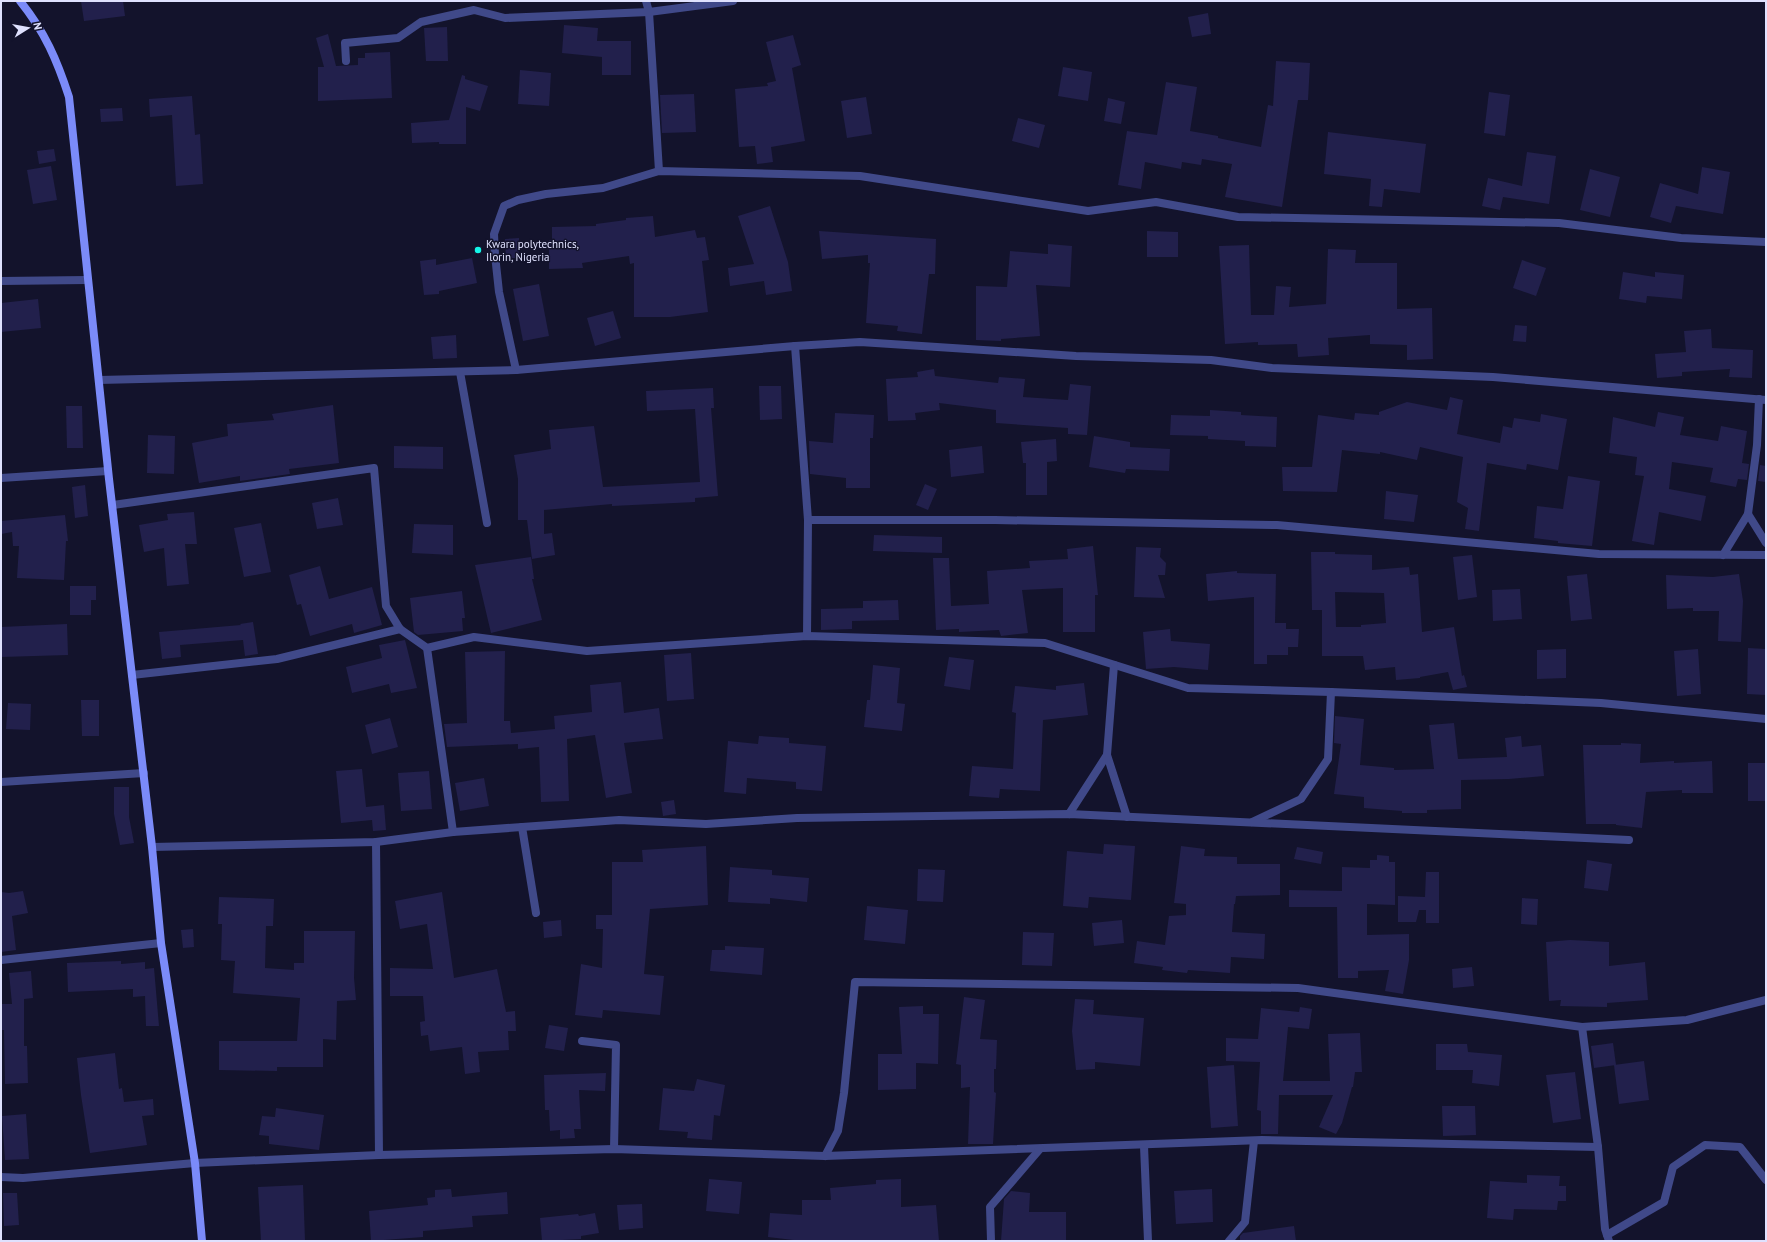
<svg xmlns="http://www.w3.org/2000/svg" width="1767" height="1242" font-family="'PT Sans',sans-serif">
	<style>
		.building { fill: #22204c; fill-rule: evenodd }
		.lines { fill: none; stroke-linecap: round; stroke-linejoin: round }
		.street { stroke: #404989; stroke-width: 8 }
		.secondary { stroke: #7b8bf9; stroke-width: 8 }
		.poi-dot { fill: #14f5e8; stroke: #13132c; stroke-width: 1.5 }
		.labels { text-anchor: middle; stroke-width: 3; stroke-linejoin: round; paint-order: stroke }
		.poi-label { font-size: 11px; fill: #dfe1fe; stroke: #13132c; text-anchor: start }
	</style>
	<rect width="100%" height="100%" fill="#13132c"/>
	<g class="building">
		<path d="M81,1H123L125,16L84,21Z"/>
		<path d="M1208,13L1211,34L1192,37L1188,17Z"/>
		<path d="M564,25L598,28L597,41H631V75H602V57L562,53Z"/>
		<path d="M447,27L448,61H426L424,28Z"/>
		<path d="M328,34L336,66L358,65V58H365V53L390,52L392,98L318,101V67H324L316,38Z"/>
		<path d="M793,35L801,65L792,68L805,141L771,147L773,162L757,164L755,146L739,147L735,89L768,86L767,83L776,81L766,42Z"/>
		<path d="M1276,61L1310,63L1308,100H1298L1282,207L1225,197L1232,164L1202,159L1201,165L1182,162L1181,169L1145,162L1141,189L1118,185L1127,131L1157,135L1166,82L1197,87L1190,131L1218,136V138L1261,147L1268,105L1273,106Z"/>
		<path d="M1063,67L1092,72L1088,101L1058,96Z"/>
		<path d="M520,70L551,73L549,106L518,104Z"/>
		<path d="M462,75L465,76V79L488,86L480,111L466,107V144H439V142L412,143L411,123L449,120Z"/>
		<path d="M1489,92L1510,95L1505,136L1484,133Z"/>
		<path d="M694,94L696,132L662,133L660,95Z"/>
		<path d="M192,96L195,135L200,134L203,184L176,186L172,115L150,117L149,99Z"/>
		<path d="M866,97L872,134L847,138L841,101Z"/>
		<path d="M1108,98L1125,102L1121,124L1104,121Z"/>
		<path d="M122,108L123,121L101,122L100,109Z"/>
		<path d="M1018,118L1045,125L1039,148L1012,141Z"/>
		<path d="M1328,132L1426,144L1420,193L1384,189L1382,207L1369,206L1371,179L1324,174Z"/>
		<path d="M54,149L56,161L39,164L37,151Z"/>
		<path d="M1527,152L1556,156L1549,204L1503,197L1500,210L1482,206L1488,178L1522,186Z"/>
		<path d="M51,166L57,200L33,204L27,170Z"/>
		<path d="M1702,167L1730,172L1723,214L1676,206L1671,223L1650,217L1660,183L1698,194Z"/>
		<path d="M1590,169L1620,177L1610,217L1580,210Z"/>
		<path d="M770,206L788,262L792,291L766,295L764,281L730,286L728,268L754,264L738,216Z"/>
		<path d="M653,216L655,237L695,230L697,238L705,237L709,260L702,261L708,312L670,317H634V263L630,264L629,256L582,263L583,268L549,269V240H552V227L596,226V224L626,220V218Z"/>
		<path d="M819,231L936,239L935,274H929L922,334L897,331L898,326L866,323L870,263H868V255L822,259Z"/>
		<path d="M1147,231L1178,232V257H1147Z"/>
		<path d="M519,238V258H506L505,239Z"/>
		<path d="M1048,244L1072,246L1070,287L1036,285L1040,336L1001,339V341L976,340V286L1007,287L1010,251L1048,254Z"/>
		<path d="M1249,245L1251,315H1274L1276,286L1291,287L1289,307L1326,304L1328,249L1356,250L1355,263H1397V309L1432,308L1433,359L1407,360V345L1370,344V335L1328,338L1329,355L1298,357L1297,344L1258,345V342L1225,344L1219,246Z"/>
		<path d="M472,258L477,283L439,291V294L424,295L420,261L436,259V265Z"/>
		<path d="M1522,260L1546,268L1536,296L1513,288Z"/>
		<path d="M1623,272L1655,277V272L1684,275L1682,299L1647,296L1646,303L1619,299Z"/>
		<path d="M539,284L549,336L523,341L513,289Z"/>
		<path d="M38,299L41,328L1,332V303Z"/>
		<path d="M613,311L621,338L595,346L587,318Z"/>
		<path d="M1515,325L1527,326L1526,342L1513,341Z"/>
		<path d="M1711,329L1712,348L1753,350L1752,378L1729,377L1730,369L1682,372V376L1657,378L1655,354L1686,352L1684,331Z"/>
		<path d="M456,335L457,358L433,359L431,337Z"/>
		<path d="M934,369L935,376L998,383L999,377L1025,379L1023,397L1068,400L1070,384L1091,386L1087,435L1068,434V428L996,423V410L939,403L940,410L915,413L916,420L888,421L886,379L918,377L917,372Z"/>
		<path d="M759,386H781L782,419L760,420Z"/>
		<path d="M713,388L714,408H711L718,496L695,498V502L612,506V504L544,510V534L552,533L555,555L532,559L527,520H518V479L514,455L551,449L549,430L594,426L603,487L700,482L695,409L647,411L646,391Z"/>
		<path d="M1450,397L1463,400L1457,434L1500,443L1503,426L1512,428L1514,418L1540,422L1541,414L1567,419L1558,470L1527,464L1526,470L1487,463L1479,531L1465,529L1468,508L1457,502L1463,457L1420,447L1417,460L1380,452V454L1342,450L1337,492L1283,491L1282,467H1312L1318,415L1354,420L1355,413L1379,415V412L1407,402L1447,410Z"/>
		<path d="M333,405L339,463L289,469L290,474L240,481V476L199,483L192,443L228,436L227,424L274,420L272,414Z"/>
		<path d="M66,406H82L83,448H67Z"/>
		<path d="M1210,410L1241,412V415L1277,417L1276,447L1245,446V441L1208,439V436L1170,435L1171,415L1210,416Z"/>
		<path d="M1658,412L1684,417L1680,435L1718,441L1721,426L1747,431L1742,463L1749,464L1747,480L1738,479L1736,487L1710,482L1713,468L1672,462L1669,489L1706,496L1701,521L1659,512L1654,545L1632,541L1644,476L1635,475L1637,457L1609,453L1613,417L1655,427Z"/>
		<path d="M835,413L874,415L873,438H870V488H846V478L810,474L809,441L833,443Z"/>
		<path d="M148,435L175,436L174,474L147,473Z"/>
		<path d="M1094,436L1130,442V447L1170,449L1169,471L1126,469L1125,473L1089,467Z"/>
		<path d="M1056,439L1057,461L1047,462V495H1026V463H1023L1021,442Z"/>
		<path d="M394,446L443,447V469L394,468Z"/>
		<path d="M982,446L984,473L951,477L949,450Z"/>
		<path d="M1760,465L1766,466V482L1758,481Z"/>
		<path d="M1568,476L1600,481L1592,546L1558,543V541L1534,538L1537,506L1563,509Z"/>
		<path d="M925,484L937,489L928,510L916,505Z"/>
		<path d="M85,485L88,516L75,518L72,487Z"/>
		<path d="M1386,491L1418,495L1414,522L1384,519Z"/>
		<path d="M338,498L343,525L317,529L312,503Z"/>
		<path d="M194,512L197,544H185L189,584L167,586L164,548L144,552L139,525L168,520L167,514Z"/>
		<path d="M65,515L68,541H66L64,580L17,578L19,546H13L12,532L1,534V521Z"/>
		<path d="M261,523L271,572L244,577L234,528Z"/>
		<path d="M414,524L453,525V555L412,553Z"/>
		<path d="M874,535L942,537V553L873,551Z"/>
		<path d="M1093,546L1098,595H1095V632H1063V588L1022,590L1028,633L1001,636L999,630L959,632V629L936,630L933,558H949L951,606L989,604L987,571L1030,568L1029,561L1068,559L1067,549Z"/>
		<path d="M1136,547L1161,548L1160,557L1166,563L1165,575H1158L1165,598L1134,597Z"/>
		<path d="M1311,552H1335V554L1372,555V570L1409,567L1410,575L1418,574L1422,632L1454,627L1462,676L1464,675L1467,687L1453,690L1448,672L1420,677V678L1396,680L1395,667L1365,670L1363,656H1322V610H1312ZM1335,592L1384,593L1386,623L1361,625V627H1336Z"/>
		<path d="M1472,555L1477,597L1458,600L1453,557Z"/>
		<path d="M531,557L534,579H532L542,620L491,633L475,565Z"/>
		<path d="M320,566L329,599L372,587L382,625L354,633L352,624L310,636L301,604L297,605L289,575Z"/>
		<path d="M1237,571V573L1276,574L1275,623H1286V629H1299L1298,647H1288V655H1267V664H1254V597L1208,601L1206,574Z"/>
		<path d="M1587,574L1592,619L1571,621L1567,576Z"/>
		<path d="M1739,574L1743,601L1741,642L1718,641L1719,611H1693V608L1667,609L1666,575L1713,577Z"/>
		<path d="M70,586H96V600H91V615H70Z"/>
		<path d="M1520,589L1522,619L1493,621L1492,590Z"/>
		<path d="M462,591L465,618H462L463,631L418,635L414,632L410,598Z"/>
		<path d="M898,600L899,620L852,621V629L821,630V609L863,608V601Z"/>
		<path d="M253,622L258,654L245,656L243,640L180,645L181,657L162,659L159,632L241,625L240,624Z"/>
		<path d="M67,624L68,655L1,657V627Z"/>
		<path d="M1170,629L1171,641L1210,644L1208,670L1174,667L1146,669L1143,632Z"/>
		<path d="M405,640L417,688L391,693L389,684L352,693L346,667L382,658L379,645Z"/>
		<path d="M1748,648L1766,649V695L1747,694Z"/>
		<path d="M1566,649V678L1537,679V650Z"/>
		<path d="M1698,649L1701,694L1677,696L1674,651Z"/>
		<path d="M505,651L504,721H510L511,733L555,729L554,716L592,712L590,685L621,682L624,713L659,708L663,739L624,743L632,793L606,798L595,735L567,739L569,801L541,802L539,747L518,749V744L447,747L444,724L467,723L465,652Z"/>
		<path d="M691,653L694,699L667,701L664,655Z"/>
		<path d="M949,657L974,660L970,690L944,686Z"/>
		<path d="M873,665L900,668L897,703L905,704L902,731L864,727L867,700H870Z"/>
		<path d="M1084,683L1088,715L1043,720L1040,791L1000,789L999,798L969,796L972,766L1013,769L1016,713L1012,712L1015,686L1056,690V686Z"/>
		<path d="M81,700H99V736H82Z"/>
		<path d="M8,703L31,704L30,730L6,729Z"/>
		<path d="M1335,716L1364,719L1360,765L1394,768V770L1434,769L1429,725L1454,723L1458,759L1507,757L1505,738L1521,736L1522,747L1541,745L1544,776L1509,779L1461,780V809L1427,810V813H1402V811L1364,808V797L1334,794L1341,744L1334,743Z"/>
		<path d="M390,718L398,747L372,754L365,725Z"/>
		<path d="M759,736L789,738V743L826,746L822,791L796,789V782L747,778L746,794L724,792L728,741L758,744Z"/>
		<path d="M1621,743L1641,744L1640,763L1674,761V763L1712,761L1713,793H1682V790L1646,792L1642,828L1616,825V824H1586L1583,745H1621Z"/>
		<rect x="1748" y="763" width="18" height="38"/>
		<path d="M362,769L366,807L384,805L386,830L373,831L372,820L341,823L336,771Z"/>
		<path d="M429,771L432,809L401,811L398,773Z"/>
		<path d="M484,778L489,806L460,811L455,783Z"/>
		<path d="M114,787H129V817L134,843L120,845L114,814Z"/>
		<path d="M674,800L676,814L663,816L661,802Z"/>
		<path d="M1104,844L1135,846L1131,900L1089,897L1088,908L1063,906L1067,851L1103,854Z"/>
		<path d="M706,846L708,905L650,909L644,974L664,976L660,1015L603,1010L602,1018L575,1015L581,964L602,968L603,929H596V915H612V862H643L642,850Z"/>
		<path d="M1181,846L1205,849L1204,856L1237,857V864H1280V895L1236,896L1235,904H1234L1232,932L1265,934L1264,959L1231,957L1230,973L1188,970L1187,973L1162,970L1163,967L1134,963L1137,941L1165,945L1169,916L1186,915V904L1174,903Z"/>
		<path d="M1297,847L1323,852L1321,864L1294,859Z"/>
		<path d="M1377,855L1389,856V862H1395V905L1367,904V935L1409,934V960L1403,994L1385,991L1389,970L1358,971V978H1338L1337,907H1289V890L1342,891V867L1370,868V860H1377Z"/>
		<path d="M1587,860L1612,864L1608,891L1584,888Z"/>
		<path d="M730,867L772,870V875L809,878L807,902L770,898V904L728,902Z"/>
		<path d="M918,869L945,870L943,902L917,901Z"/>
		<path d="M1426,872H1439V923H1426V910H1419L1416,922H1398V896L1425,897Z"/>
		<path d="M23,891L28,913L12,916L16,950L1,952V892L9,893Z"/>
		<path d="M442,892L454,978L497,969L506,1012L515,1011L516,1031H508L509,1050L478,1052L480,1072L465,1074L462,1047L430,1051L428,1035L421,1036L420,1022L425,1021L423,996H390V968L433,969L427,924L400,929L395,901Z"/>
		<path d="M219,897L274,899L273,926H266L265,968L294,970V963H304V931H355L354,978L356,1000L337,1001L336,1040L323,1039V1067H277V1071L219,1070V1041H297L300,998L233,993L235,961L221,960L222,924H218Z"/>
		<path d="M1522,898L1538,899L1537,925L1521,924Z"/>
		<path d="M867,906L908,910L905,944L864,940Z"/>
		<path d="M561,920L562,936L544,938L543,922Z"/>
		<path d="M1122,920L1124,943L1094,946L1092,923Z"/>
		<path d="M193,929L194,947L183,948L181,930Z"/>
		<path d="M1023,932L1054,933L1052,966L1022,965Z"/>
		<path d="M1570,940L1609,942V966L1645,962L1648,1000L1607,1003V1007L1560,1006L1561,1000L1549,1001L1546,942Z"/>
		<path d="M725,946L764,948L762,975L710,971L712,950H725Z"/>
		<path d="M121,961V964L145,962V969L154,968L159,1026H146L145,996L133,997V989L68,992L67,963Z"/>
		<path d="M1472,967L1474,986L1453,988L1452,969Z"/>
		<path d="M31,971L33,998L24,999V1046H27L28,1083L5,1084L4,1030H1V1004H12L9,973Z"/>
		<path d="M964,997L985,1000L980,1039L997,1040L996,1069H994V1092L996,1093L993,1144H968L970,1087L961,1088V1065L956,1064Z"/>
		<path d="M1075,999L1094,1000L1093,1014L1144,1018L1140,1066L1095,1062V1069L1076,1070L1072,1031Z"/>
		<path d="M923,1006V1014H939L938,1064L916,1063V1089L878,1090V1054H902L899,1007Z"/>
		<path d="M1300,1007L1312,1009L1309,1029L1288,1027L1283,1081H1330L1328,1034L1360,1033L1362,1072H1355L1353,1087H1352L1342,1123L1336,1134L1319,1127L1333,1095H1279L1278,1134H1261V1111L1257,1110L1260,1062L1226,1061V1038L1258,1039L1261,1008L1299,1012Z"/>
		<path d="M549,1025L568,1028L564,1051L545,1048Z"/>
		<path d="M1613,1043L1616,1065L1594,1068L1591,1046Z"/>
		<path d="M1436,1044H1467L1468,1052L1502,1055L1499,1086L1472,1083L1473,1070H1436Z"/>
		<path d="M115,1053L119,1089L122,1088L124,1102L153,1099L154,1115L142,1116L147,1145L90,1153L81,1095L77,1058Z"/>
		<path d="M1644,1061L1649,1100L1619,1104L1614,1065Z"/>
		<path d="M1234,1065L1238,1126L1211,1128L1207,1067Z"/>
		<path d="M1575,1072L1581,1119L1553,1123L1546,1075Z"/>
		<path d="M606,1073L605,1091L579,1090L581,1129H574L575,1138L560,1139V1130L550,1131L549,1110H545L544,1075Z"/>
		<path d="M697,1079L725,1085L720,1116L714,1115L712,1140L687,1138L688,1132L659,1130L663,1088L694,1091Z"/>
		<path d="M1442,1106H1475L1476,1135L1443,1136Z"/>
		<path d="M276,1108L324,1115L319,1150L269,1144V1136L259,1135L262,1116L275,1117Z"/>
		<path d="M26,1114L29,1159L5,1160L2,1116Z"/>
		<path d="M1527,1175L1560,1176L1559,1186H1566V1201H1558L1557,1210L1514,1209L1513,1220L1487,1218L1490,1181L1527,1183Z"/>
		<path d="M709,1179L742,1182L739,1214L706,1211Z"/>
		<path d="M901,1179V1207L936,1205L939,1241H802L768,1237L770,1213L802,1215V1200H831L830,1188L876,1184V1180Z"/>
		<path d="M303,1185L305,1241H261L258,1187Z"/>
		<path d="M451,1189L452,1197L507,1192L508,1214L472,1216L473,1227L423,1231V1237L371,1241L369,1211L428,1205L427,1198L435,1197V1190Z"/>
		<path d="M1212,1189L1213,1222L1176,1224L1174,1191Z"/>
		<path d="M1011,1191L1030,1193L1029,1212H1066V1241H1001L1004,1199Z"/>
		<path d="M3,1193H17L19,1225L4,1226Z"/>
		<path d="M642,1204L643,1228L619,1230L617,1205Z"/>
		<path d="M595,1213L599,1233L581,1236V1239L542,1241L540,1218L578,1214L579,1216Z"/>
		<path d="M1294,1226L1296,1241H1240V1236L1243,1233Z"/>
	</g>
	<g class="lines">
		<g class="street">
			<path d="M646,1L649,12L659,171"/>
			<path d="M346,61L345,43L398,38L421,22L474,10L505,18L649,12L733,1"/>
			<path d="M1,281L87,280"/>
			<path d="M795,346L808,520H995L1277,525L1599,554L1766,555"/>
			<path d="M516,370L499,292L495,255L494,234L504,206L518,200L546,194L603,188L659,171L860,176L1088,211L1156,202L1238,217L1559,223L1681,238L1766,242"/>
			<path d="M460,372L487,523"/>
			<path d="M99,380L516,370L795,346L860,342L1076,356L1211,360L1272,368L1493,377L1766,400"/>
			<path d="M1759,399L1757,445L1748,514L1766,543"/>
			<path d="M1,478L108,471"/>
			<path d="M113,505L374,468L386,606L400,629L427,648L474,637L587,651L807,636L1045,643L1188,688L1331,692"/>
			<path d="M1723,555L1748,514"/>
			<path d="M807,636L808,520"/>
			<path d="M427,648L453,832"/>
			<path d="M132,675L277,659L400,629"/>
			<path d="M1107,755L1127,817"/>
			<path d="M1,782L144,773"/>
			<path d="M1069,814L1107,755L1114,665"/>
			<path d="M1252,822L1301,799L1328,759L1331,692L1601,703L1766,719"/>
			<path d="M522,827L536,913"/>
			<path d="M376,842L379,1155"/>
			<path d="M152,847L376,842L453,832L619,820L706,824L797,818L1069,814L1629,840"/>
			<path d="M1,960L161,943"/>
			<path d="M1582,1027L1687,1020L1766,1000"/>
			<path d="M582,1041L616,1045L614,1149"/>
			<path d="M1144,1146L1148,1241"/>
			<path d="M825,1156L838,1131L844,1093L855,982L1298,988L1582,1027L1598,1147L1605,1229L1609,1241"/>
			<path d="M1,1177L23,1178L195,1163L379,1155L614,1149L825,1156L1262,1140L1598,1147"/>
			<path d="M1607,1235L1664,1202L1673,1167L1705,1145L1740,1147L1766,1180"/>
			<path d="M991,1241L990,1207L1040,1149"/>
			<path d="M1229,1241L1245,1222L1254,1141"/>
		</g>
		<path class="secondary" d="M20,1C45,32 57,60 69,97L109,479L152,847L161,943L195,1163L202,1241"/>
	</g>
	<circle class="poi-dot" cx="478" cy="250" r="4"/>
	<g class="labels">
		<g class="poi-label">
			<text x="486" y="248">Kwara polytechnics,<tspan x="486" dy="13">Ilorin, Nigeria</tspan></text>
		</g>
	</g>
	<rect width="1767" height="1242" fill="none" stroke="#dfe1fe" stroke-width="4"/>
	<g transform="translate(28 28) rotate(79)" stroke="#13132c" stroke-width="3" paint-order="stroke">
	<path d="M0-3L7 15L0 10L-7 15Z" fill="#dfe1fe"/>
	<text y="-6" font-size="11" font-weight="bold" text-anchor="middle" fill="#dfe1fe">N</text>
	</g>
</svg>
